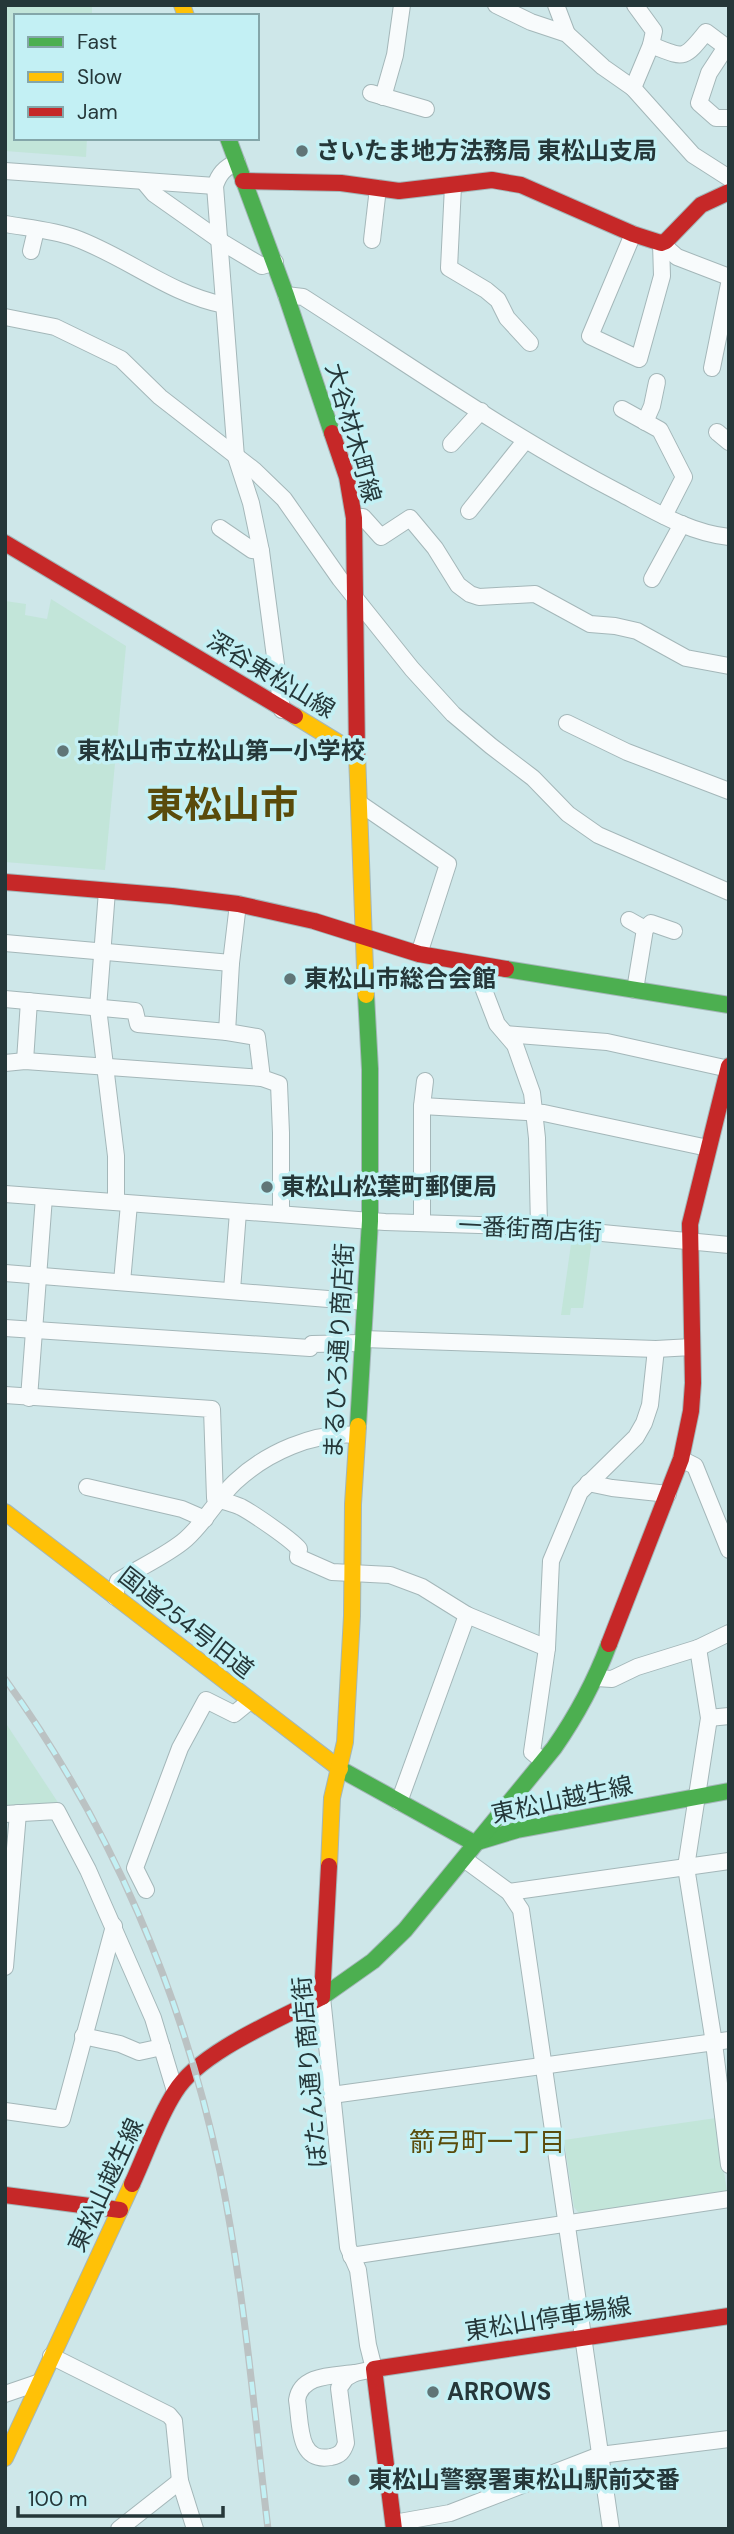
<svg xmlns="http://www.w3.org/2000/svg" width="734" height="2534" font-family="'DM Sans','Noto Sans JP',sans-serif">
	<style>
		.green { fill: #c2e5d9 }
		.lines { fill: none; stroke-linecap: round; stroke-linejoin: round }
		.street-casing { stroke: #a4b7b9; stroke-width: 18 }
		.fast-casing { stroke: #a4b7b9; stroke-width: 18 }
		.slow-casing { stroke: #a4b7b9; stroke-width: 18 }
		.jam-casing { stroke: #a4b7b9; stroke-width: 18 }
		.street { stroke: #f8fbfc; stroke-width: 16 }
		.fast { stroke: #4caf50; stroke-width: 16 }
		.slow { stroke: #ffc107; stroke-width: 16 }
		.jam { stroke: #c62828; stroke-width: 16 }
		.rail-casing { stroke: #bbc2c3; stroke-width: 7 }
		.rail { stroke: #c3f0f4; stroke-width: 4.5; stroke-dasharray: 13; stroke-linecap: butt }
		.poi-dot { fill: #607577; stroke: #c3f0f4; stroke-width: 2.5 }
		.labels { text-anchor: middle; stroke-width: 7; stroke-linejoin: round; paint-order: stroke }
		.poi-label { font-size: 24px; font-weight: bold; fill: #253739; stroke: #c3f0f4; text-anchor: start }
		.street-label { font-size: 24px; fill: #253739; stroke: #c3f0f4 }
		.neighbourhood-label { font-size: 26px; fill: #5a4b0b; stroke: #c3f0f4 }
		.town-label { font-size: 38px; font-weight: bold; fill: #5a4b0b; stroke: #c3f0f4 }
	</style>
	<rect width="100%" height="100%" fill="#cee7e9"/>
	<g class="green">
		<path d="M5,5H92V16H16V138H87L86,157L5,151Z"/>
		<path d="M51,599L126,646L105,870L5,862V601L26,604L25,615L47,619Z"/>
		<path d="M572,1237L592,1239L583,1308H571L570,1315H561Z"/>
		<path d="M5,1722L59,1804L5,1807Z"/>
		<path d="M716,2118L727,2192L583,2218L574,2207L564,2140Z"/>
	</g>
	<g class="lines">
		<g class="street-casing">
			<g id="street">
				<path d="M496,5L531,22L567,34L603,67L633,88L693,155L729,178"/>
				<path d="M556,5L567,34"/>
				<path d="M651,45C684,58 683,61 706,32L726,47L709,73L699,103L716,118H729"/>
				<path d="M633,88L651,45L654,31L635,5"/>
				<path d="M371,93L426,109"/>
				<path d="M383,97L395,55L402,5"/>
				<path d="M237,162C224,168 219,174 215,186L236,457L251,503L261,551L282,710"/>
				<path d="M5,171L215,186"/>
				<path d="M144,182L154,194L225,244L262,266L275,262"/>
				<path d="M453,186L449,268L486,290L498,300L507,318L530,343"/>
				<path d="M5,224C28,228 53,230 75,238C127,257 169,294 224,305"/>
				<path d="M633,234L590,336L639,359L662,276L661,243"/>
				<path d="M372,240L378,188"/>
				<path d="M661,243L677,257L729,277"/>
				<path d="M31,251L36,230"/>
				<path d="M286,295L303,297C408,364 510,436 620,493C654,511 690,533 729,537"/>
				<path d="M5,317L55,327L121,359L160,397L254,470L284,499L340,579L412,669L453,714L491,746L533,778L568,814L598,835L729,892"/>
				<path d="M712,368L729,284"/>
				<path d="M622,409L660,430L684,477L664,516"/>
				<path d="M645,422L652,406L657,382"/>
				<path d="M717,432L729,442"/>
				<path d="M451,444L481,411"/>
				<path d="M469,511L525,441"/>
				<path d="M354,518L363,517L381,537L410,518L435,548L458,585L470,594L479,597L535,594L590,624L615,626L637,631L686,658L729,666"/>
				<path d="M220,528L252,550L261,551"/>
				<path d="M652,579L682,524"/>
				<path d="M567,723L627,752L729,791"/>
				<path d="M359,803L448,864L419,954"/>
				<path d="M107,891L98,1008L116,1156V1202"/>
				<path d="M238,904L231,963L227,1032L257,1037L262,1078L279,1084L281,1133V1214"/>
				<path d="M629,920L645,929"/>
				<path d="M5,943L231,963"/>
				<path d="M474,964L497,1024L515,1045L532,1093L537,1138L539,1227"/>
				<path d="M635,990L645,929L651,923L674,931"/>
				<path d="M5,999L135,1011L138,1024L227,1032"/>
				<path d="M506,1034L607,1042L729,1069"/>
				<path d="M25,1061L29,1001"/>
				<path d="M5,1063L25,1061L262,1078"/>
				<path d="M422,1106L544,1113L708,1148"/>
				<path d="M5,1194L385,1222L539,1227L729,1245"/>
				<path d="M422,1223V1106L425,1081"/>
				<path d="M5,1273L365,1302"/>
				<path d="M122,1282L129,1204"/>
				<path d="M232,1290L238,1212"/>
				<path d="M5,1328L310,1348L312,1344L362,1343"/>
				<path d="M363,1339L656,1349L692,1347"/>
				<path d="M5,1395L212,1409L215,1498C224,1502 233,1503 241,1507C254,1514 292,1540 299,1549L298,1557L332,1572L390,1575L422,1587L467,1615L547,1648"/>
				<path d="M29,1398L44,1197"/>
				<path d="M681,1459L695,1466L729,1550"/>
				<path d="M588,1483L612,1488L668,1494"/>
				<path d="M87,1487L182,1509L205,1519"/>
				<path d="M115,1597L118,1581C138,1568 168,1555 186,1539C205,1522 217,1499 235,1482C266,1453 314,1431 357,1435"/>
				<path d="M698,1648L709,1718L686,1867L714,2043L729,2165"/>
				<path d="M596,1678L612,1679L637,1667L698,1648L729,1633"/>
				<path d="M709,1718L729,1716"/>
				<path d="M543,1761L532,1752L547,1648L551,1561L580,1492L636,1437L644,1423L650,1405L656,1349"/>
				<path d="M399,1802L467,1615"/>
				<path d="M5,1814L57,1811L88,1870L153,2018L175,2091"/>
				<path d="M464,1859L509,1892L521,1910L611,2529"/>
				<path d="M146,1890L135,1868L180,1748L206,1700L234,1714L250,1701"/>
				<path d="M509,1892L729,1861"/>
				<path d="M5,1967L18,1813"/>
				<path d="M322,1997L348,2247L358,2270L368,2345L374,2369L355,2373"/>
				<path d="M83,2036L120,2044L139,2052L162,2047"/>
				<path d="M332,2095L729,2040"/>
				<path d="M5,2111L62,2119L114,1926"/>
				<path d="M351,2256L729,2199"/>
				<path d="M51,2356L169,2415L174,2421L180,2481L195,2529"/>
				<path d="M355,2373L346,2378L339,2388L346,2443C343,2452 340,2455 331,2457C297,2463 301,2424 297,2400C301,2374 333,2376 355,2373Z"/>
				<path d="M5,2394L40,2382"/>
				<path d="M394,2523L450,2513L600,2455L729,2439"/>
				<path d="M119,2529L180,2481"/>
			</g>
		</g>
		<g class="fast-casing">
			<g id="fast">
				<path d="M228,138L286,295L332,433"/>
				<path d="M506,969L729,1005"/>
				<path d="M358,1426L370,1221V1069L366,995"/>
				<path d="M340,1769L474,1843L517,1830L729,1791"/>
				<path d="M322,1997L373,1961L405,1930L554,1748C577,1715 595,1681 609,1644"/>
			</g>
		</g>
		<g class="slow-casing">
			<g id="slow">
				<path d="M182,5L186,16"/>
				<path d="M295,716L357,754L366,995"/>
				<path d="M5,1512L340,1769"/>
				<path d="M329,1866L332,1798L345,1742L352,1616L353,1504L358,1426"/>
				<path d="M5,2458L132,2184"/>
			</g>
		</g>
		<g class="jam-casing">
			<g id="jam">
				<path d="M243,181L341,183L399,191L492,180L521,185L633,234L661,243L666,241L701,205L729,192"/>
				<path d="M332,433L347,477L354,518L357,754"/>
				<path d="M5,543L295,716"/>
				<path d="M5,882L172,896L238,904L314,921L419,954L506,969"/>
				<path d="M609,1644L681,1459L691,1411L693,1383L690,1224L729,1066"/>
				<path d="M132,2184C146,2154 157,2120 175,2092C199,2052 280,2019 322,1997L329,1866"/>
				<path d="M5,2195L120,2210"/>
				<path d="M394,2529L374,2369L729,2316"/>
			</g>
		</g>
		<use href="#street" class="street"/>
		<use href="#fast" class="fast"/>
		<use href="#slow" class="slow"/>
		<use href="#jam" class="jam"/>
		<g class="rail-casing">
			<path id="rail" d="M5,1679C111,1825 183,1995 220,2171C244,2289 254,2410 268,2529"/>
		</g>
		<use href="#rail" class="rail"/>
	</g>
	<g class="poi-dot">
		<circle cx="302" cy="151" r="7"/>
		<circle cx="63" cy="751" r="7"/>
		<circle cx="290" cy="979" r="7"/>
		<circle cx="267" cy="1187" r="7"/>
		<circle cx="433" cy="2392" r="7"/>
		<circle cx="354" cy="2480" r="7"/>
	</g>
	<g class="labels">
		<g class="poi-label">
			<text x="316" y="159">さいたま地方法務局 東松山支局</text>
			<text x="77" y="759">東松山市立松山第一小学校</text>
			<text x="304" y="987">東松山市総合会館</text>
			<text x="281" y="1195">東松山松葉町郵便局</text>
			<text x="447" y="2400">ARROWS</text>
			<text x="368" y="2488">東松山警察署東松山駅前交番</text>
		</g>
		<g class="street-label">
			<text transform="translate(353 433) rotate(74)" y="8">大谷材木町線</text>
			<text transform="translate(271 675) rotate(31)" y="8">深谷東松山線</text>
			<text transform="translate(530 1229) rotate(3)" y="8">一番街商店街</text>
			<text transform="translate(339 1351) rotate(-87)" y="8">まるひろ通り商店街</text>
			<text transform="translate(186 1623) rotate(38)" y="8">国道254号旧道</text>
			<text transform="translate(562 1800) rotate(-12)" y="8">東松山越生線</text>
			<text transform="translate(310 2072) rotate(-95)" y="8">ぼたん通り商店街</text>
			<text transform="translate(106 2185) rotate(-65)" y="8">東松山越生線</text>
			<text transform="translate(548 2319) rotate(-9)" y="8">東松山停車場線</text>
		</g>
		<g class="neighbourhood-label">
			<text x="487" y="2151">箭弓町一丁目</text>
		</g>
		<g class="town-label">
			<text x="222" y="818">東松山市</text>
		</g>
	</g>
	<rect width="734" height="2534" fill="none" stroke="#253739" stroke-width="14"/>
	<rect x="14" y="14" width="245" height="126" fill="#c3f0f4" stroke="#84a6a9" stroke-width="2"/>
	<rect x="28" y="37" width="35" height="10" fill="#4caf50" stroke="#84a6a9" stroke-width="2"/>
	<text x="77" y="49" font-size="21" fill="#253739">Fast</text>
	<rect x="28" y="72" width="35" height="10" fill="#ffc107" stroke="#84a6a9" stroke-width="2"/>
	<text x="77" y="84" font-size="21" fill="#253739">Slow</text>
	<rect x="28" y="107" width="35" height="10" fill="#c62828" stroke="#84a6a9" stroke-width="2"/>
	<text x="77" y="119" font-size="21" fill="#253739">Jam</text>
	<path d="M18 2506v10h205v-10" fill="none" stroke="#253739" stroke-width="3.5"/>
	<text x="28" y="2506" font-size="21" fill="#253739" stroke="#c3f0f4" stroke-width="5" paint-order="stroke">100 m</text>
</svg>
